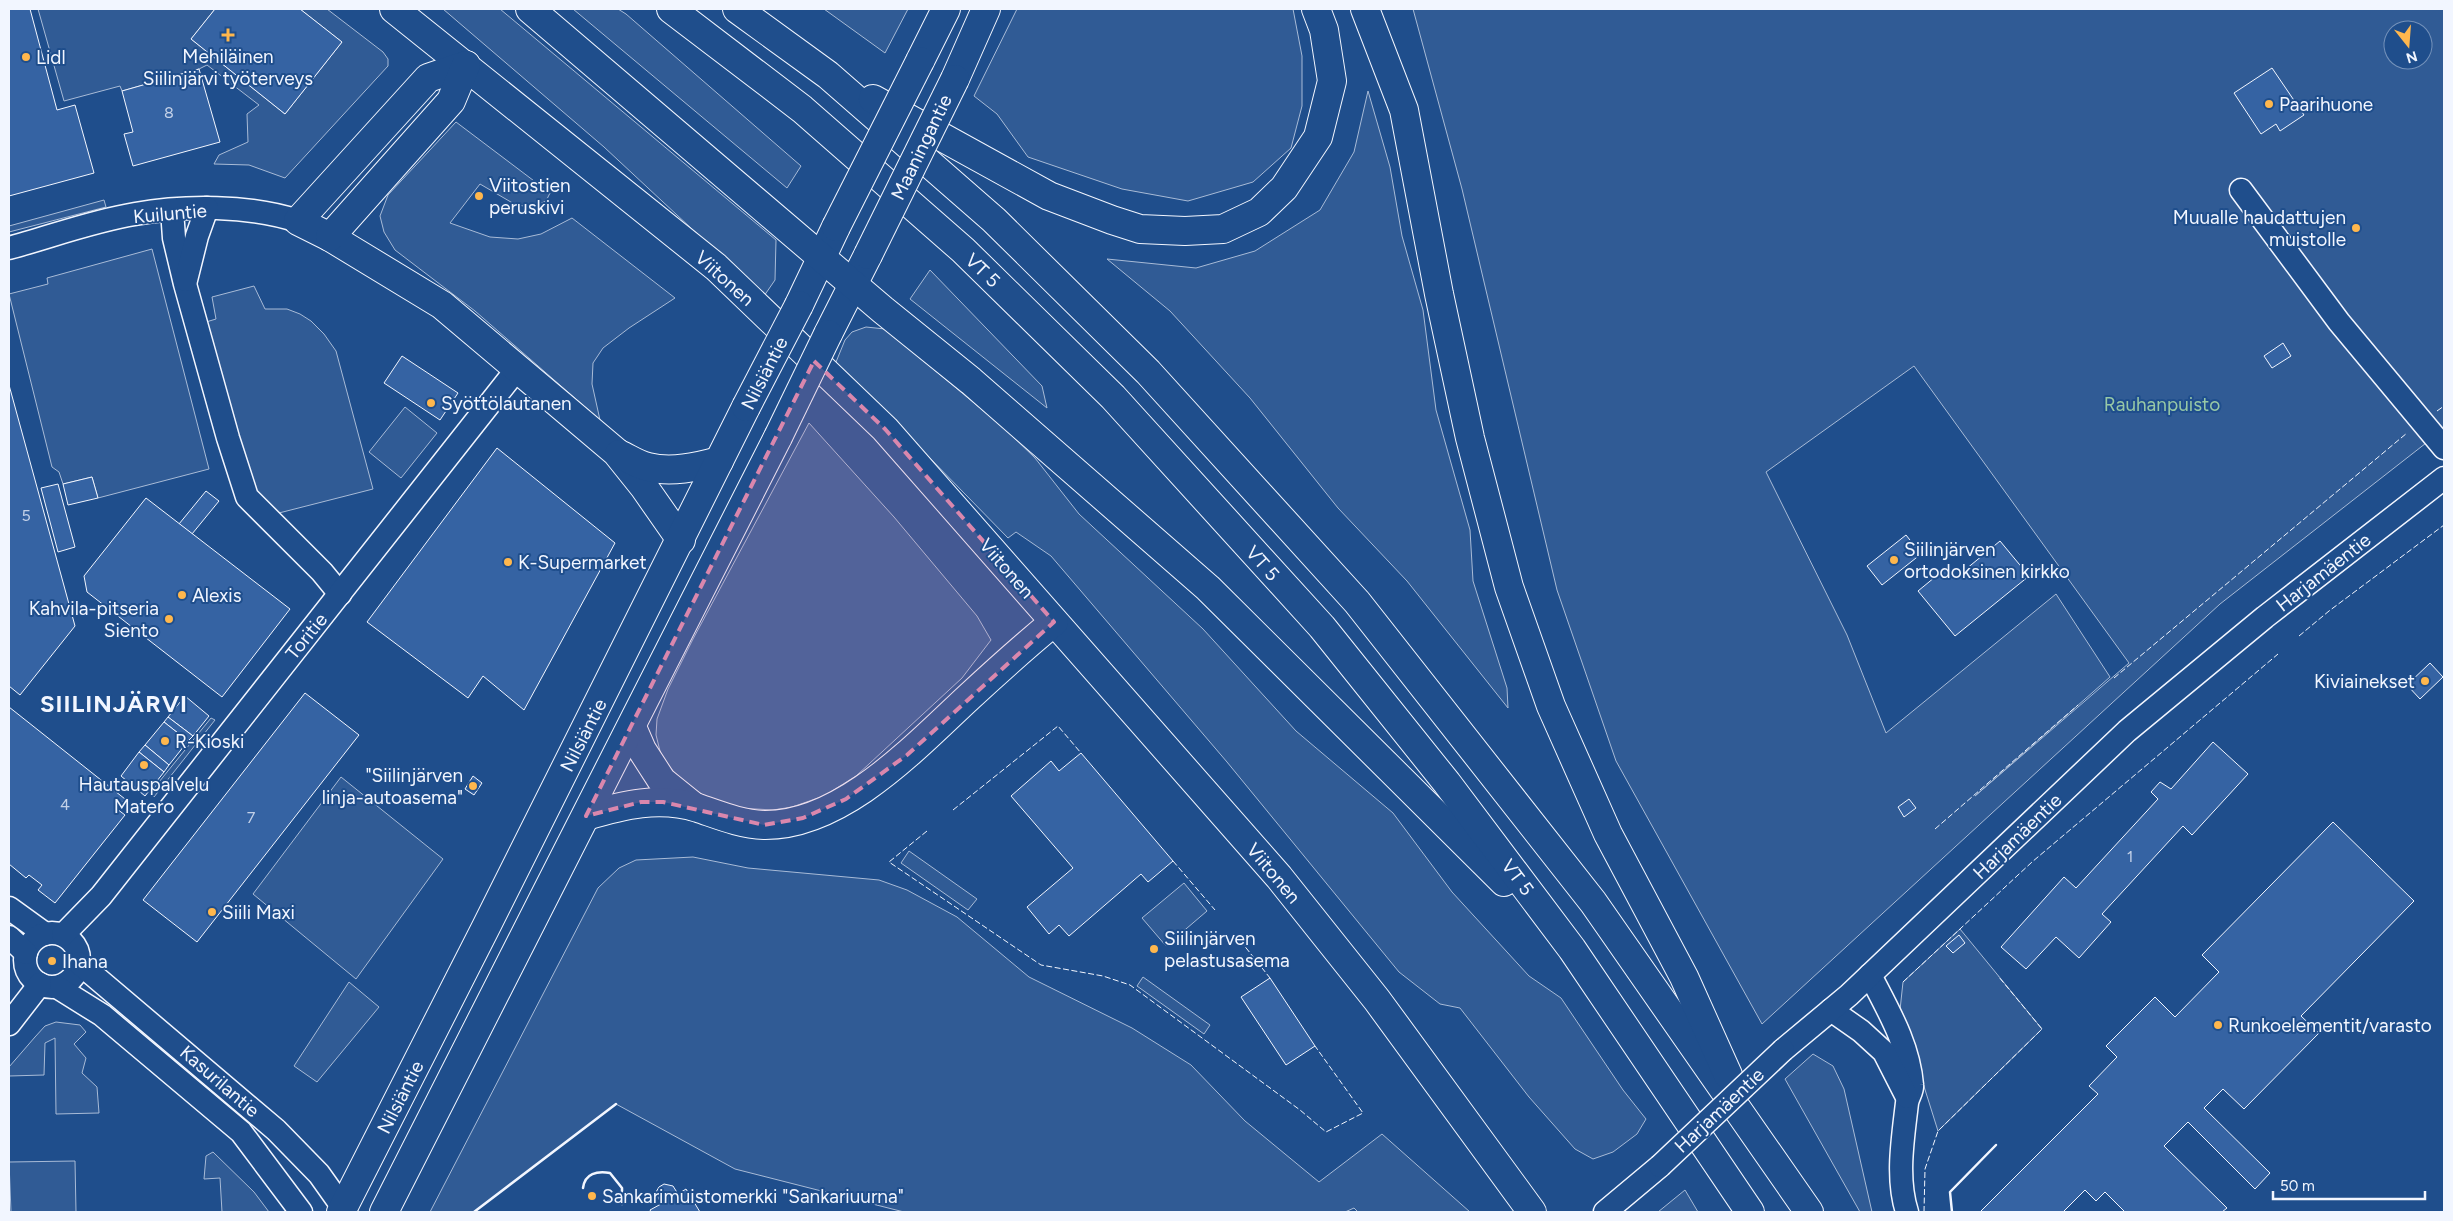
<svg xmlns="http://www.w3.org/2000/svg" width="2453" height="1221" font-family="Figtree,sans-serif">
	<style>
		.built { fill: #305b95; stroke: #a8bbd7; fill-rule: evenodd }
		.building { fill: #3563a3; stroke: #f2f6ff }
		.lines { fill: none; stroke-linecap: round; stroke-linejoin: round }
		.minor-casing { stroke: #f2f6ff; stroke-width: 25 }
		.major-casing { stroke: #f2f6ff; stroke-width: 30 }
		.highway-casing { stroke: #f2f6ff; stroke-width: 30 }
		.minor { stroke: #1f4e8c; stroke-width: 22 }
		.major { stroke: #1f4e8c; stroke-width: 28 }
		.highway { stroke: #1f4e8c; stroke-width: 28 }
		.minor-bridge-casing { stroke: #f2f6ff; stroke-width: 25; stroke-linecap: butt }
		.major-bridge-casing { stroke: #f2f6ff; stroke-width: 30; stroke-linecap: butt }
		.minor-bridge { stroke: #1f4e8c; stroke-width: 22 }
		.major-bridge { stroke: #1f4e8c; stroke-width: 28 }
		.fence { stroke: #f2f6ff; stroke-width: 1; stroke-dasharray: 6 2.5; stroke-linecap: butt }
		.wall { stroke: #f2f6ff; stroke-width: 2.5 }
		.marked { fill: #da87ad; fill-opacity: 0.2; stroke: #da87ad; stroke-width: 4; stroke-dasharray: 10 6; stroke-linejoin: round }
		.poi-dot { fill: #ffb74d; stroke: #1f4e8c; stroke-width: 2 }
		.labels { text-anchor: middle; stroke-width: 4; stroke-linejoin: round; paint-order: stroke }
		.number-label { font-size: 16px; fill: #c3d1e8 }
		.poi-label { font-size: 19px; fill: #f2f6ff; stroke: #1f4e8c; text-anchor: start }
		.street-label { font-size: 19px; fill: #f2f6ff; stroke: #1f4e8c }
		.park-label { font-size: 19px; fill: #97c8a6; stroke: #1f4e8c }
		.district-label { font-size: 24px; font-weight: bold; letter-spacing: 1px; fill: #f2f6ff; stroke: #1f4e8c }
	</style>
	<rect width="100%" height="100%" fill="#1f4e8c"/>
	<g class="built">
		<path d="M38,9H215L191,39L285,114L342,42L300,9H327L383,52L388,59V66L285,178L249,165L214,164L219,155L248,142L247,114L259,105L207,65L199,69L122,91L120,86L64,101Z"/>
		<path d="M443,9H500L776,240L775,280L764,296L604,147Z"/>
		<path d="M573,9H618L626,14L801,166L787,188Z"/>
		<path d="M824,9H908L885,53Z"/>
		<path d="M1017,9H1293L1302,56V106L1291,148L1253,182L1188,201L1122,189L1028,157L997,114L974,96Z"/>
		<path d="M1413,9H2444V429L2220,604L1762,1024L1616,761L1557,590L1462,189ZM2393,30H2423V60H2393ZM1914,366L2129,663L1975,796L2110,677L2056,594L1886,733L1847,635L1766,472Z"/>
		<path d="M1368,91L1390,167L1402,236L1423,310L1436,410L1470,530L1473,581L1507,688L1508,708L1407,581L1338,508L1250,398L1170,311L1107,259L1196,268L1255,251L1320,210L1354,152Z"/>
		<path d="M456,122L550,193L546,201L533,207L516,205L480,184L450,223L490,237L518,239L541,234L572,218L675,298L629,328L603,348L593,363L592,384L600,420L475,311L395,250L384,232L380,216L388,195Z"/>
		<path d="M104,200L106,207L9,232V226Z"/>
		<path d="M152,249L209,469L98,498L92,477L63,484L59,472L52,467L9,294L48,284L47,278Z"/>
		<path d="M930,270L1042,386L1047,408L910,299Z"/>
		<path d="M254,286L265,309H287L300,314L311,321L324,334L336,351L373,489L275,514L255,495L206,322L216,319L212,297Z"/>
		<path d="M866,327L885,329L1003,427L1035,458L1079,514L1203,629L1296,731L1393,813L1452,892L1529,976L1561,998L1623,1090L1646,1119L1637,1134L1613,1152L1593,1159L1575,1149L1529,1097L1460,1008L1440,1004L1399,972L1227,762L1051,556L1016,532L1008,538L836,362L845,340L852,332Z"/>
		<path d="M405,407L437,433L401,478L369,452Z"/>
		<path d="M809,423L894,517L977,616L991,640L962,678L856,776L824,796L792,807L773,810L739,808L709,798L688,786L676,774L662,759L656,735L657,719L668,689L693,639Z"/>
		<path d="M211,718L215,720L154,797L150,793Z"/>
		<path d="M341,777L443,859L356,979L253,894Z"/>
		<path d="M909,851L977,899L968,910L901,863Z"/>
		<path d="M693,857L748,868L879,880L907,890L957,917L1029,977L1132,1028L1191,1065L1245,1121L1319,1182L1382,1134L1470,1212H1358L1354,1208L1345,1212H904L735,1169L616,1104L474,1212H430L598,888L619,868L636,860Z"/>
		<path d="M1184,883L1207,911L1166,946L1142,918Z"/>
		<path d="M1960,929L2042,1029L1938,1131L1900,1010L1903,982Z"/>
		<path d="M1143,977L1210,1025L1204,1034L1137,986Z"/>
		<path d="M349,982L379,1007L317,1082L294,1066Z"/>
		<path d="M56,1022L80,1025L86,1032L74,1044L86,1058L82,1073L97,1087L99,1113L56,1114L55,1038L45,1043L44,1075L9,1076V1067L35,1037L45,1026Z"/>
		<path d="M1813,1054L1833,1066L1844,1089L1872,1212H1860L1785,1079Z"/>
		<path d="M213,1152L254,1192L269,1212H222L220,1178L204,1179L206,1156Z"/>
		<path d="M75,1161L76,1212H11L9,1162Z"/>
		<path d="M1685,1190L1698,1212H1658Z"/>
	</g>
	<g class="building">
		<path d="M9,9H30L57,110L75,105L94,173L9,196Z"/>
		<path d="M215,9H300L342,42L285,114L191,39Z"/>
		<path d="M2272,68L2304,115L2280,131L2276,124L2261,134L2234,93Z"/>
		<path d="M199,69L220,142L133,166L124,134L133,132L122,91Z"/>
		<path d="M2283,343L2291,356L2272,368L2264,356Z"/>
		<path d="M402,356L458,393L440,420L384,383Z"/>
		<path d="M9,385L75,626L20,695L9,686Z"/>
		<path d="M497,448L615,543L524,710L483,676L468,698L367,622Z"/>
		<path d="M92,477L98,498L68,505L63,484Z"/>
		<path d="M58,484L75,547L58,552L41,488Z"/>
		<path d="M206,491L219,501L192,534L179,524Z"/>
		<path d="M146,498L290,609L222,697L87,592L84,576Z"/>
		<path d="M1906,535L1921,554L1882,585L1867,566Z"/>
		<path d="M2000,541L2029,576L1955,636L1918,591L1946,568L1954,579Z"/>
		<path d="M2430,663L2443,677L2420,699L2407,685Z"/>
		<path d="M305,693L359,735L197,942L143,900Z"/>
		<path d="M185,696L209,716L193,736L168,717Z"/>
		<path d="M9,707L125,799L117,809L125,815L55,903L38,890L42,885L29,875L26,878L9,864Z"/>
		<path d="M168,717L193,736L188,741L164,722Z"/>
		<path d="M164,722L188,741L169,765L145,745Z"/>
		<path d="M2213,742L2248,774L2192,835L2183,826L2102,914L2111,922L2079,958L2056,937L2026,969L2001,947L2064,877L2076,888L2158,799L2151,792L2160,782L2171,789Z"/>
		<path d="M145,745L169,765L164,772L139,752Z"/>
		<path d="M139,752L164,772L145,796L121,776Z"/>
		<path d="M1081,753L1173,861L1148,882L1141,874L1069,936L1059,925L1049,934L1027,907L1073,868L1011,796L1051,761L1059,771Z"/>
		<path d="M473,776L482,783L474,795L465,789Z"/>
		<path d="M1909,799L1916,808L1904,817L1898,807Z"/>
		<path d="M2333,822L2414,901L2301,1016L2319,1033L2244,1109L2223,1089L2204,1108L2270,1173L2255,1189L2188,1122L2164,1146L2227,1208L2222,1212H2125L2105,1192L2096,1201L2085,1190L2063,1212H1980L2098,1094L2089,1086L2117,1057L2106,1046L2155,997L2175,1017L2219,972L2202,955Z"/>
		<path d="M1959,935L1965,943L1953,953L1946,946Z"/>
		<path d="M1270,978L1315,1046L1286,1065L1241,997Z"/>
		<path d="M664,1184L673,1186L678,1194L686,1189L700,1212H651L650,1210L661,1204L656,1192L659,1187Z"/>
	</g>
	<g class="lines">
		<g class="minor-casing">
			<g id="minor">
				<path d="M2241,190L2339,322L2444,448"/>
				<path d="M172,210L174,238L185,284L228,438L247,497L322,572L340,594"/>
				<path d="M9,248C50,237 92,221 135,214C185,205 249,205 298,221"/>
				<path d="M186,280L197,236L207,208"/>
				<path d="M9,908L45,934"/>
				<circle cx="52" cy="960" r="27"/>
				<path d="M63,935L101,896L517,369"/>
				<path d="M9,937L26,953"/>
				<path d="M79,963L276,1130L319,1174L346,1212"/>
				<path d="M1870,975C1888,1010 1909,1045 1912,1085C1913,1091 1908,1096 1907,1103C1903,1138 1896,1178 1907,1212"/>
				<path d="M57,987L102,1015L241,1132L301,1212"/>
				<path d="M1831,1010L1861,1031L1884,1052L1907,1097"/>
				<path d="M9,1024L40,984"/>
				<path d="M1783,1050L1849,995L2127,731L2265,617L2444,478"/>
				<path d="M1605,1212L1660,1166"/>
			</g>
		</g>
		<g class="major-casing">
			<g id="major">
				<path d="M394,9L716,267L885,429L1279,877L1377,1000L1532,1212"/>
				<path d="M920,61L946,9"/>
				<path d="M466,65L428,78L298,221L330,237L442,305L616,452L644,487L681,540"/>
				<path d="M955,79L986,9"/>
				<path d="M330,237L451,101L466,65"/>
				<path d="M799,305L836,227"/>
				<path d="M828,334L868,255"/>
				<path d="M619,454C628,458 638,465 648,467C671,473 697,467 719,461"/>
				<path d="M632,727L642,750L662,781L693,806"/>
				<path d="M586,816C623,805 659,796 698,808C719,815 740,824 764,825C842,826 915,747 969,697C997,671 1025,646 1054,622"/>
				<path d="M341,1212L486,927L746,407"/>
				<path d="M384,1212L778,437"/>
			</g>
		</g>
		<g class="highway-casing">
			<g id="highway">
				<path d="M530,9L883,310L971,381L1208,588L1504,882"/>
				<path d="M671,9L802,109L963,250L1113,397L1322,627L1447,783L1572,949L1750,1212"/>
				<path d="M737,9L828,75L994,220L1148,372L1357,602L1593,902L1809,1212"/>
				<path d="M1365,9L1404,110L1439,294L1470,438L1509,587L1551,706L1608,834L1684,977L1728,1075"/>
				<path d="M873,99L1049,196L1112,220L1140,229L1185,231L1223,229L1259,212L1284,188L1318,137L1332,81L1324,30L1316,9"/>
			</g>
		</g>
		<use href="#minor" class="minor"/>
		<use href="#major" class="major"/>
		<use href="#highway" class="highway"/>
		<g class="minor-bridge-casing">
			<path id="minor-bridge" d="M1660,1166L1783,1050"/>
		</g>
		<g class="major-bridge-casing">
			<g id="major-bridge">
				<path d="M836,227L920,61"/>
				<path d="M868,255L955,79"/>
				<path d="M746,407L799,305"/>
				<path d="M778,437L828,334"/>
			</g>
		</g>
		<use href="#minor-bridge" class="minor-bridge"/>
		<use href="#major-bridge" class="major-bridge"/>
		<g class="fence">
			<path d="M2437,411L2444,406"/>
			<path d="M2299,636L2329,611L2444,525"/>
			<path d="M2114,678L2407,433"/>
			<path d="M953,810L1058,726L1081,753"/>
			<path d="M1935,829L2078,705"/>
			<path d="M927,831L889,862L1041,965L1103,976L1130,985L1300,1110L1326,1132L1363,1113L1315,1046"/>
			<path d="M1173,861L1215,910"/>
			<path d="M1235,934L1270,978"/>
			<path d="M1903,982L2032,862L2278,654"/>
			<path d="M1924,1212L1925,1169L1938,1131L2042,1029L1998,976"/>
		</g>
		<g class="wall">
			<path d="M583,1188C585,1173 597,1171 610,1173L622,1188V1204"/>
			<path d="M474,1212L616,1104"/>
			<path d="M1952,1212L1950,1192L1996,1145"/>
		</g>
	</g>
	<path class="marked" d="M814,361L885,429L1054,622L907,755L846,799L803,818L764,825L663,802H641L586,816Z"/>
	<g class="poi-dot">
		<path d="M225.5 27.5h5v5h5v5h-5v5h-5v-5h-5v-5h5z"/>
		<circle cx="26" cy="57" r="5"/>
		<circle cx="2269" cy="104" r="5"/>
		<circle cx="479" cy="196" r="5"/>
		<circle cx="2356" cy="228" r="5"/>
		<circle cx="431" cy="403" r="5"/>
		<circle cx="1894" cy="560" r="5"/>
		<circle cx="508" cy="562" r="5"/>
		<circle cx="182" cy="595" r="5"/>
		<circle cx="169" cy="619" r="5"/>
		<circle cx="2425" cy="681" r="5"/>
		<circle cx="165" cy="741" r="5"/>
		<circle cx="144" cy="765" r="5"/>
		<circle cx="473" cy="786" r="5"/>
		<circle cx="212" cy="912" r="5"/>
		<circle cx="1154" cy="949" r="5"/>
		<circle cx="52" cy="961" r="5"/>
		<circle cx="2218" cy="1025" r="5"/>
		<circle cx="592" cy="1196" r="5"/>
	</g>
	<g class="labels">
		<g class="number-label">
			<text x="169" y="118">8</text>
			<text x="26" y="521">5</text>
			<text x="65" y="810">4</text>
			<text x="251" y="823">7</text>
			<text x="2130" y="862">1</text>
		</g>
		<g class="poi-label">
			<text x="228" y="63" text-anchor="middle">Mehiläinen<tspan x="228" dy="22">Siilinjärvi työterveys</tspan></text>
			<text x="36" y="64">Lidl</text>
			<text x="2279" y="111">Paarihuone</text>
			<text x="489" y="192">Viitostien<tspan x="489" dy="22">peruskivi</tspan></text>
			<text x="2346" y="224" text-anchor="end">Muualle haudattujen<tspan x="2346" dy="22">muistolle</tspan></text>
			<text x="441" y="410">Syöttölautanen</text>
			<text x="1904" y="556">Siilinjärven<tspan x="1904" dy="22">ortodoksinen kirkko</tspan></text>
			<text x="518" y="569">K-Supermarket</text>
			<text x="192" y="602">Alexis</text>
			<text x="159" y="615" text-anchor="end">Kahvila-pitseria<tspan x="159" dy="22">Siento</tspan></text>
			<text x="2415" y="688" text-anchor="end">Kiviainekset</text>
			<text x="175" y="748">R-Kioski</text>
			<text x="463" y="782" text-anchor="end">"Siilinjärven<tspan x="463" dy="22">linja-autoasema"</tspan></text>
			<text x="144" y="791" text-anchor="middle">Hautauspalvelu<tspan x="144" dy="22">Matero</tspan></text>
			<text x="222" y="919">Siili Maxi</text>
			<text x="1164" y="945">Siilinjärven<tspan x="1164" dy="22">pelastusasema</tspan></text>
			<text x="62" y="968">Ihana</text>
			<text x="2228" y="1032">Runkoelementit/varasto</text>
			<text x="602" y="1203">Sankarimuistomerkki "Sankariuurna"</text>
		</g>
		<g class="street-label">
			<text transform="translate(921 147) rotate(-64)" y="7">Maaningantie</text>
			<text transform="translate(170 213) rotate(-5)" y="7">Kuiluntie</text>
			<text transform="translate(983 270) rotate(44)" y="7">VT 5</text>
			<text transform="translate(725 278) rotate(42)" y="7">Viitonen</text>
			<text transform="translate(764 373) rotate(-63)" y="7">Nilsiäntie</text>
			<text transform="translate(1263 563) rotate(48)" y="7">VT 5</text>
			<text transform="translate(1007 568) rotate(49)" y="7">Viitonen</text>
			<text transform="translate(2323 572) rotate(-38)" y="7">Harjamäentie</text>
			<text transform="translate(306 636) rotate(-51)" y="7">Toritie</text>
			<text transform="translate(583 735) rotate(-63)" y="7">Nilsiäntie</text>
			<text transform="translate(2017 836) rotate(-44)" y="7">Harjamäentie</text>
			<text transform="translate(1274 873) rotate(50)" y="7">Viitonen</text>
			<text transform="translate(1518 877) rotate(53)" y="7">VT 5</text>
			<text transform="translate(220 1081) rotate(41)" y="7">Kasurilantie</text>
			<text transform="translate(400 1097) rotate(-63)" y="7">Nilsiäntie</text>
			<text transform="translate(1719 1110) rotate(-43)" y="7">Harjamäentie</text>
		</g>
		<g class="park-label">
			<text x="2162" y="411">Rauhanpuisto</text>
		</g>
		<g class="district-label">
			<text x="114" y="712">SIILINJÄRVI</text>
		</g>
	</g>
	<rect width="2453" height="1221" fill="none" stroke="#f2f6ff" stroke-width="20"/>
	<g transform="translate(2408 45) rotate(163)"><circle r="24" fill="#1f4e8c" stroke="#7391ba"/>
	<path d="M0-4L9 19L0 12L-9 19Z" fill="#ffb74d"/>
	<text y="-8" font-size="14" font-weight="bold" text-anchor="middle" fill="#f2f6ff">N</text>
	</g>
	<path d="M2273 1191v8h152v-8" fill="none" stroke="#f2f6ff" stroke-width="2.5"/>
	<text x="2280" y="1191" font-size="15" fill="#f2f6ff" stroke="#1f4e8c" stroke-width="4" paint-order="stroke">50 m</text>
</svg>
